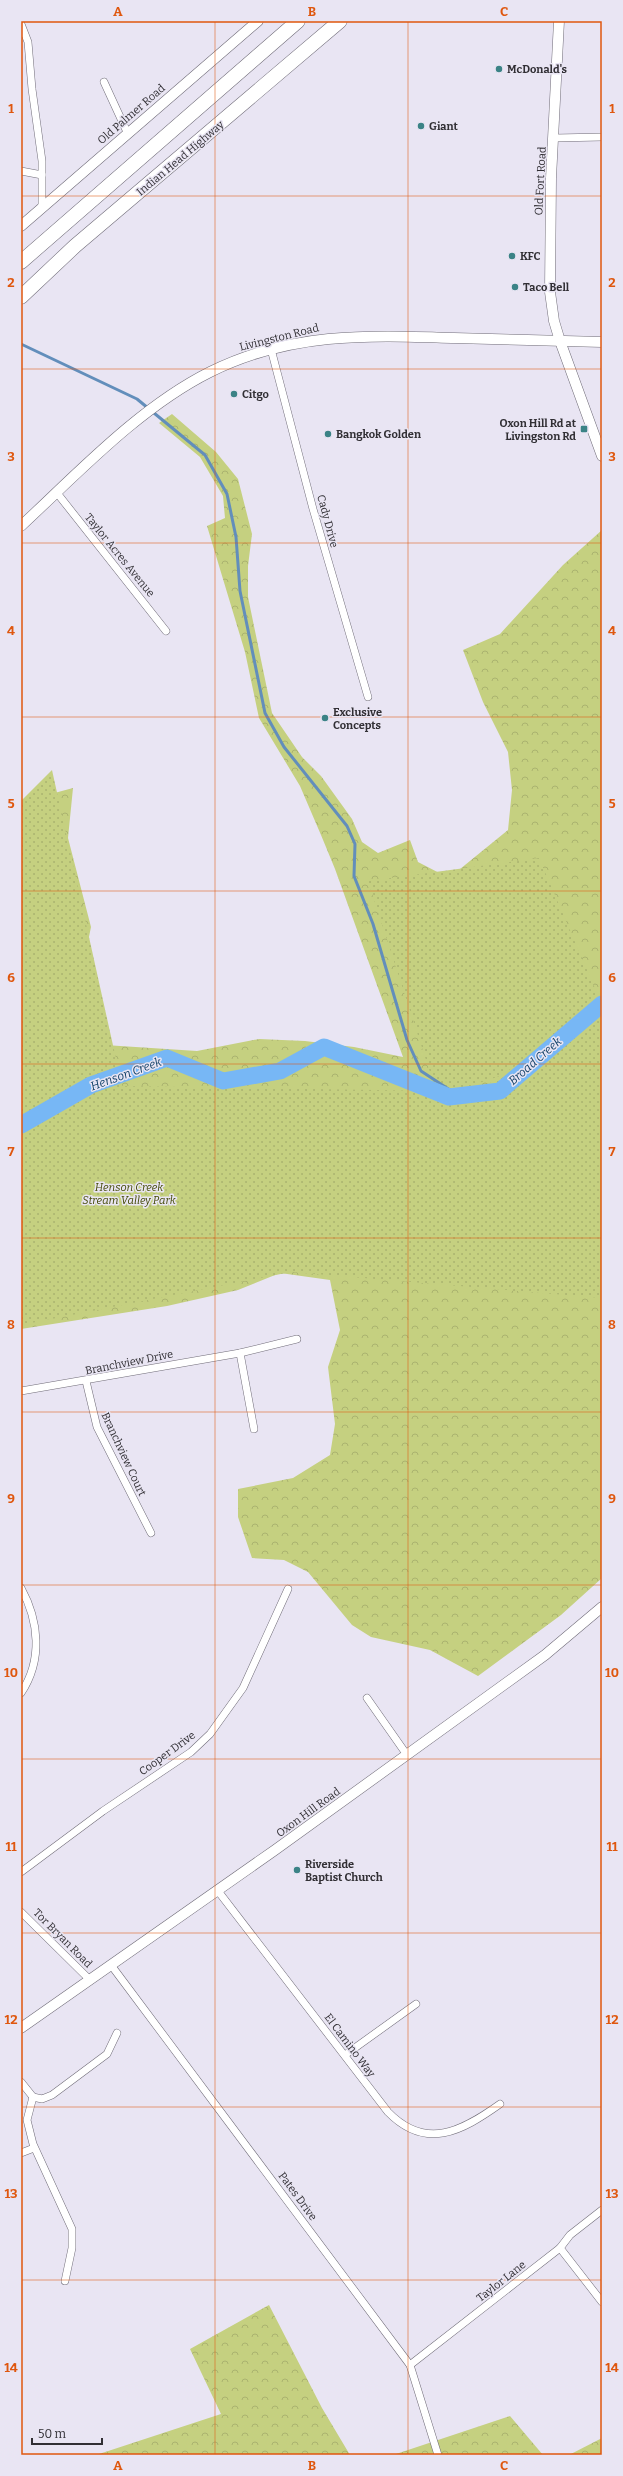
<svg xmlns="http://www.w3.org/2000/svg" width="623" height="2476" font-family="Bitter,serif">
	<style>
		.forest { fill: url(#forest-crowns) }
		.park { fill: url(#park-dots) }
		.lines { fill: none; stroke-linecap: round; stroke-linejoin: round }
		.stream { stroke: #628ebb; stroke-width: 3 }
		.river { stroke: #77b7f5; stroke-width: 17 }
		.street-casing { stroke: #706c78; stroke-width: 8 }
		.secondary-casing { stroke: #706c78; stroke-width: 11 }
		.highway-casing { stroke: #706c78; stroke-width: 15 }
		.street { stroke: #fff; stroke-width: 7 }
		.secondary { stroke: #fff; stroke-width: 10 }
		.highway { stroke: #fff; stroke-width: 14 }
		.grid { fill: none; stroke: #df570e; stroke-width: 1; stroke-opacity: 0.55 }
		.poi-dot { fill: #3b8386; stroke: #e9e5f3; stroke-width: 1.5 }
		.labels { text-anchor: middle; stroke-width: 3; stroke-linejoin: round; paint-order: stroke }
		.poi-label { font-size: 11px; font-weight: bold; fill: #312f34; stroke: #e9e5f3; text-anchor: start }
		.street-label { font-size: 11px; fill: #312f34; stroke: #e9e5f3 }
		.park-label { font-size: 11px; font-style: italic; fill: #434905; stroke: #e9e5f3 }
		.water-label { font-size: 12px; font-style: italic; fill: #124169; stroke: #e9e5f3 }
		.neatline { fill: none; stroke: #df570e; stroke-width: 1.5 }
		.grid-label { font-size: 13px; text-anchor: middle; font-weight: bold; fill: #df570e }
	</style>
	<defs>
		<pattern id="forest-crowns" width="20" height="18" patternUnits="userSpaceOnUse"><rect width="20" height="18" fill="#c5d080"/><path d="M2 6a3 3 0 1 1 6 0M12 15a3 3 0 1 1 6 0" fill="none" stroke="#aab36f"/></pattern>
		<pattern id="park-dots" width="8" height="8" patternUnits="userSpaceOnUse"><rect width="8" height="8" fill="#c5d080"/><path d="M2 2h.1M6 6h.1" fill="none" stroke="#aab36f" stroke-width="1.8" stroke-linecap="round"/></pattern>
	</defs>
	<rect width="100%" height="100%" fill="#e9e5f3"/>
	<g class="forest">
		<path d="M172,414L216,452L238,479L252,534L248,566V597L272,713L302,757L321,776L352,819L362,842L378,853L410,840L418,862L449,878L508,830L512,790L508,752L483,702L463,650L500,634L563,565L602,530V1578L561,1615L478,1676L430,1650L371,1637L352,1625L308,1572L284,1560L252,1558L238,1517V1489L293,1478L330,1455L335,1424L328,1367L340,1330L330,1280L280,1273L238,1290L167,1306L21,1329V802L73,788L68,838L91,927L81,976L105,1045L197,1051L259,1039L305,1041L354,1047L403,1057L335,869L321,835L300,786L259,718L245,652L207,526L225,518L223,496L200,457L159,423Z"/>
		<path d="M269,2305L322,2408L350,2455H96L221,2414L190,2349Z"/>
		<path d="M510,2416L543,2455H393Z"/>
		<path d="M602,2438V2455H569Z"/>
	</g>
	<path class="park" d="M52,770L122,1086L436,1091L368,881L539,858L600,1000L586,1004L555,1040L534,1055L497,1077L455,1091C480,1093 539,1061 557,1044C572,1030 579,1011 602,1010V1298L291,1272L21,1325V801Z"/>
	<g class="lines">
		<path class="stream" d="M21,344L137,399L205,455L227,494L236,537L240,591L265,713L284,747L347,826L355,844L354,876L373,924L407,1040L421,1071L459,1096"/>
		<path class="river" d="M21,1125L91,1085L167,1058L223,1081L280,1071L324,1047L449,1097L500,1091L602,1004"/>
		<g class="street-casing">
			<g id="street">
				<path d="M21,24L28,42L32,89L42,161V207"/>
				<path d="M104,82L127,132"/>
				<path d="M555,138L602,137"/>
				<path d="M21,171L42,175"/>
				<path d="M271,349L313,509L368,697"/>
				<path d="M57,493L166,631"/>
				<path d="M240,1353L254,1429"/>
				<path d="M86,1381L97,1427L151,1533"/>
				<path d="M21,1391L240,1353L297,1339"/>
				<path d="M21,1588C39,1621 43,1660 21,1693"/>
				<path d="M367,1698L407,1755"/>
				<path d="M21,1872L103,1811L191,1752L210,1734L243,1688L288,1589"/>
				<path d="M218,1891L388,2112C426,2151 462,2131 500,2104"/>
				<path d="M21,1912L90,1980"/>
				<path d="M111,1965L410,2365L438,2455"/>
				<path d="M345,2055L416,2004"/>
				<path d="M21,2082L33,2097L42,2099L52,2095L107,2054L117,2033"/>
				<path d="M33,2097L27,2120L33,2144L72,2229V2248L65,2281"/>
				<path d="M21,2153L34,2148"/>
				<path d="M560,2248L602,2302"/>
				<path d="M410,2365L560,2248L570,2235L602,2210"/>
			</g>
		</g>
		<g class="secondary-casing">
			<g id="secondary">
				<path d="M559,21L551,178L550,292L554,321L560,341L602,456"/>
				<path d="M21,226L258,21"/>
				<path d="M21,526C79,472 140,407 210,372C290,332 367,335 454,338C503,339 553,341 602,342"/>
				<path d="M21,2028L275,1850L545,1655L602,1607"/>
			</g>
		</g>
		<g class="highway-casing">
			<g id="highway">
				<path d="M21,262L298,21"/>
				<path d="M21,297L75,246L340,21"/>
			</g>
		</g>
		<use href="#street" class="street"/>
		<use href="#secondary" class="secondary"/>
		<use href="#highway" class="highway"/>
	</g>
	<path class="grid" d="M215,21V2455M408,21V2455M21,196H602M21,369H602M21,543H602M21,717H602M21,891H602M21,1064H602M21,1238H602M21,1412H602M21,1585H602M21,1759H602M21,1933H602M21,2107H602M21,2280H602"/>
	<g class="poi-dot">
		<circle cx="499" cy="69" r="4"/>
		<circle cx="421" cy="126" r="4"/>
		<circle cx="512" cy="256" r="4"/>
		<circle cx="515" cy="287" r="4"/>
		<circle cx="234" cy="394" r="4"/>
		<rect x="580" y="425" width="8" height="8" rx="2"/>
		<circle cx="328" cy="434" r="4"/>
		<circle cx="325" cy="718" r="4"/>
		<circle cx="297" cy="1870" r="4"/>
	</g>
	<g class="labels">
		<g class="poi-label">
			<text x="507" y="73">McDonald's</text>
			<text x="429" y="130">Giant</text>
			<text x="520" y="260">KFC</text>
			<text x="523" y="291">Taco Bell</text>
			<text x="242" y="398">Citgo</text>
			<text x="576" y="427" text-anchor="end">Oxon Hill Rd at<tspan x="576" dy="13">Livingston Rd</tspan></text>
			<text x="336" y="438">Bangkok Golden</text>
			<text x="333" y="716">Exclusive<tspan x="333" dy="13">Concepts</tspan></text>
			<text x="305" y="1868">Riverside<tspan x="305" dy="13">Baptist Church</tspan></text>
		</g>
		<g class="street-label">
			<text transform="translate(131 114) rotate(-41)" y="4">Old Palmer Road</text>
			<text transform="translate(180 158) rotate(-40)" y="4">Indian Head Highway</text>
			<text transform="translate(540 181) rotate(-87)" y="4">Old Fort Road</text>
			<text transform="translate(279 337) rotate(-14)" y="4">Livingston Road</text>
			<text transform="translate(328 521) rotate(75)" y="4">Cady Drive</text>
			<text transform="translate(120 555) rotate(51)" y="4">Taylor Acres Avenue</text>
			<text transform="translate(129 1362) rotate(-11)" y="4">Branchview Drive</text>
			<text transform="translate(124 1454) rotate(65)" y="4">Branchview Court</text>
			<text transform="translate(167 1753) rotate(-36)" y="4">Cooper Drive</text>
			<text transform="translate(308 1812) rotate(-36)" y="4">Oxon Hill Road</text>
			<text transform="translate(63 1938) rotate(45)" y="4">Tor Bryan Road</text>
			<text transform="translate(350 2045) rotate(53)" y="4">El Camino Way</text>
			<text transform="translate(298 2196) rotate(54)" y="4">Pates Drive</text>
			<text transform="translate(501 2281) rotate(-38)" y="4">Taylor Lane</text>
		</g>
		<g class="park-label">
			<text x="129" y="1191">Henson Creek<tspan x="129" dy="13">Stream Valley Park</tspan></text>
		</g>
		<g class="water-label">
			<text transform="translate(535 1061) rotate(-41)" y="4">Broad Creek</text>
			<text transform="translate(126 1074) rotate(-20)" y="4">Henson Creek</text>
		</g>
	</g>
	<rect width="623" height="2476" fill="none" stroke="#e9e5f3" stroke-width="44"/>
	<path d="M32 2438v6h70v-6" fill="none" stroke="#312f34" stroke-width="2"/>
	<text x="38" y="2438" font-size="12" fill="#312f34" stroke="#e9e5f3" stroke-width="3" paint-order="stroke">50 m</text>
	<rect x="22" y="22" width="579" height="2432" class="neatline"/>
	<g class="grid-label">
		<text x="118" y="16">A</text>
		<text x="312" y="16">B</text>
		<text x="504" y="16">C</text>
		<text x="11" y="113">1</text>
		<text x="612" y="113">1</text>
		<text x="11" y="287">2</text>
		<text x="612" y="287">2</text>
		<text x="11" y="461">3</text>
		<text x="612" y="461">3</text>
		<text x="11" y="635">4</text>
		<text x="612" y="635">4</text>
		<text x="11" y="808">5</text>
		<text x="612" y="808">5</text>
		<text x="11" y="982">6</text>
		<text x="612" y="982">6</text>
		<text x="11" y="1156">7</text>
		<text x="612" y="1156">7</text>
		<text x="11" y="1329">8</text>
		<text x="612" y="1329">8</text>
		<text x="11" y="1503">9</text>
		<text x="612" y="1503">9</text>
		<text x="11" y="1677">10</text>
		<text x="612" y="1677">10</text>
		<text x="11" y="1851">11</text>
		<text x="612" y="1851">11</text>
		<text x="11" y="2024">12</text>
		<text x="612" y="2024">12</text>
		<text x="11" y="2198">13</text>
		<text x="612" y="2198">13</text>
		<text x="11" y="2372">14</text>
		<text x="612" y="2372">14</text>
		<text x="118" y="2470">A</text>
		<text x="312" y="2470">B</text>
		<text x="504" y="2470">C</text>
	</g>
</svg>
